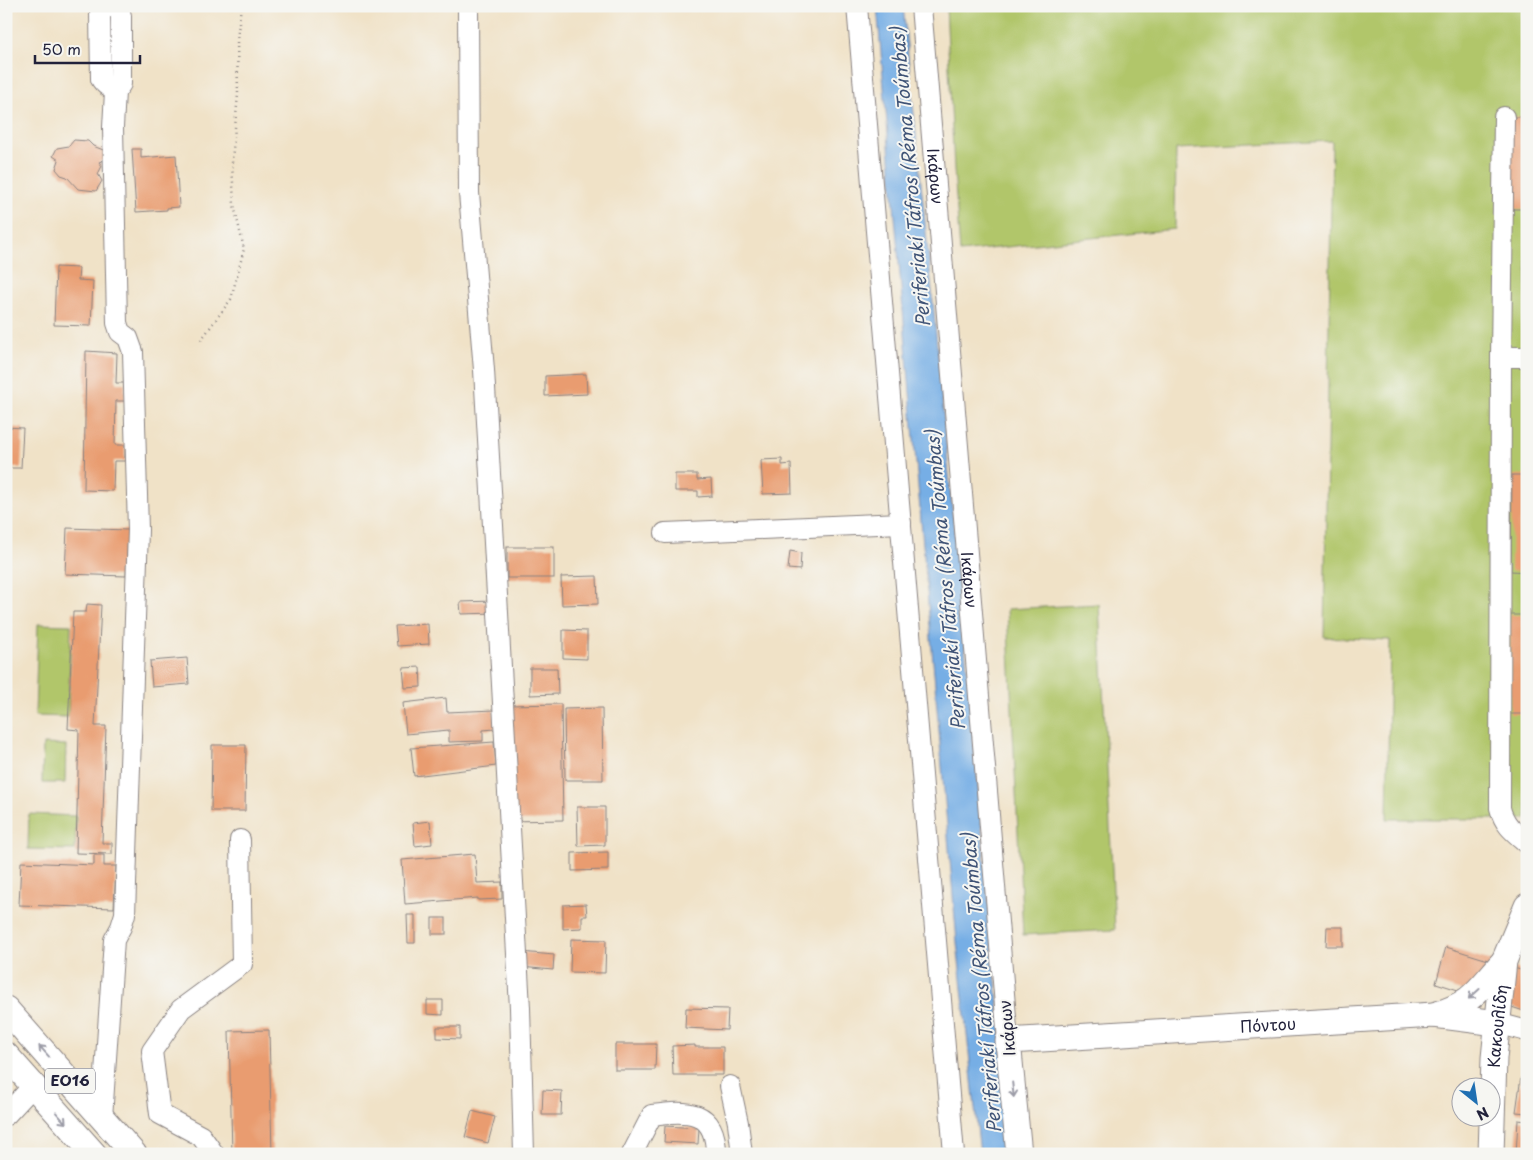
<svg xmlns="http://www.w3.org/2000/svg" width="1533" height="1160" font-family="'Playpen Sans',sans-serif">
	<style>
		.green { fill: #b1c66a; stroke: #6a7452 }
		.water { fill: #76aee5; stroke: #4c6890 }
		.building { fill: #e99c70 }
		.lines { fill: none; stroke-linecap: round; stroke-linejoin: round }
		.minor-casing { stroke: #898281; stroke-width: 22 }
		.major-casing { stroke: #898281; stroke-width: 27 }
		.path { stroke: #898281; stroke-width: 2.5; stroke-dasharray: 1 4; stroke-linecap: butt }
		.minor { stroke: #fff; stroke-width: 20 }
		.major { stroke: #fff; stroke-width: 25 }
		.oneway { stroke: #9c9ca7 }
		.labels { text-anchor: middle; stroke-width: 4; stroke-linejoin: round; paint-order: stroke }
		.shield { fill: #f6f6f2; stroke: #626272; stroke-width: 1 }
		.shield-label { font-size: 15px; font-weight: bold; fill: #22223b }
		.street-label { font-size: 16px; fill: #22223b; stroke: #f6f6f2 }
		.water-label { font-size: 18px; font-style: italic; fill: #3f5376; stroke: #f6f6f2 }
	</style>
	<rect width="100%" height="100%" fill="#f6f6f2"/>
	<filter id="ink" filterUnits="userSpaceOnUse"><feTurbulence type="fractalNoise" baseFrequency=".02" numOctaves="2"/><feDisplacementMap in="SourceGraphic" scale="10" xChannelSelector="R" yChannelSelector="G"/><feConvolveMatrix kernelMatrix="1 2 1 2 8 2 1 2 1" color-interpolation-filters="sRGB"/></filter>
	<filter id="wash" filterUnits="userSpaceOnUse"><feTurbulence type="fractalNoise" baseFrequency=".0096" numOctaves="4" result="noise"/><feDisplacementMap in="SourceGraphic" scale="20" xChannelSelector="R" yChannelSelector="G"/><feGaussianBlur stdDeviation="1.12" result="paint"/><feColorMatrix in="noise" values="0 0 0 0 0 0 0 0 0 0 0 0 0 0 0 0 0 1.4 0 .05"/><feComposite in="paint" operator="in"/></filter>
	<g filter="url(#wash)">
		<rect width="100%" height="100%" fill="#f0e2c7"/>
		<g class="green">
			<path d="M946,6H1527V819H1387L1390,640L1324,637L1332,141L1176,149L1175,229L960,252L954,169Z"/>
			<path d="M1099,604L1115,930L1023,935L1007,609Z"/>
			<path d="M38,624L71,625L68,717L35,716Z"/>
			<path d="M43,744L66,745L65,783H42Z"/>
			<path d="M29,814L76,816L75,850L28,849Z"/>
		</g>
		<path class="water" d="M877,6H903L931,281L1012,1154H980L957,942Z"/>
		<g id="blocks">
			<g class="building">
				<path d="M1508,117H1527V209H1507Z"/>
				<path d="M74,140L88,141L93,146L106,151L104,160L99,162L102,166L98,174L102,181L96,191L78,189L67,177L61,175L56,169L59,160L53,156L57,148L69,146Z"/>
				<path d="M132,149H141V158L176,155L179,207L167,208V210L136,212Z"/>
				<path d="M56,267L79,268L78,280L93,281L91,326L54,325Z"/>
				<path d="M86,351L117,353L116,383H125V401H116L115,445H125V461H114L113,491L84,490Z"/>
				<path d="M586,374L587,394L545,396V376Z"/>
				<path d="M6,427L23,428L21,468H6Z"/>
				<path d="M782,459V465L791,464L792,493L763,494L761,460Z"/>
				<path d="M675,474H697V480L711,479L712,496L698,497V491H675Z"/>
				<path d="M1512,475H1527V572L1511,571Z"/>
				<path d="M67,528L128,530L126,576L65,574Z"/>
				<rect x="507" y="547" width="47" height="31"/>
				<path d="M790,551L801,553L800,570L788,569Z"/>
				<path d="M597,576L598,604L562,605L561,577Z"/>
				<path d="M494,601L495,613L461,614L460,602Z"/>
				<path d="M87,604L101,605L95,726H106L102,843H112V854L76,853L79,730L68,729L73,612H86Z"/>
				<rect x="1510" y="615" width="17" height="99"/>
				<path d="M428,624L429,644L397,646L395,626Z"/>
				<path d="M563,630L587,631V659L563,658Z"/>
				<path d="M187,658L189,684L152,687L150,661Z"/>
				<path d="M420,667L421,687L405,688L403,668Z"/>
				<path d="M530,668H557L558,694L530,695Z"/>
				<path d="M446,698L447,712L494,710L495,729L483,730V741L449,742V730L406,734L403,703Z"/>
				<path d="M561,704L563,820L510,821L508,705Z"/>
				<path d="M602,708L603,780H565L564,709Z"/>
				<path d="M494,742L496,766L414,776L411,748Z"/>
				<path d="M212,745H246L245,811H211Z"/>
				<path d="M577,807H605V845L578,846Z"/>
				<path d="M430,821L432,844L415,846L413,823Z"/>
				<path d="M608,852V870L572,871V853Z"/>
				<path d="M475,854L477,883L502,882V899L478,900V898L405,904L402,860Z"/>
				<path d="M94,855H104V866H116L114,908L19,905L21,862L94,865Z"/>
				<path d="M586,904L587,916H582V928L563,929V905Z"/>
				<path d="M407,915H415V943H408Z"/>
				<rect x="432" y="918" width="14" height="16"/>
				<path d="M1327,927H1343V946H1326Z"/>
				<path d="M571,939L606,940L605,973L570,972Z"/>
				<path d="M1446,947L1527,972V1012L1436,983Z"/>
				<path d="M521,952L554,955L553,970L520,967Z"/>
				<path d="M427,1000H443V1015L427,1014Z"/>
				<path d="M686,1008L728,1009L727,1030L685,1028Z"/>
				<path d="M437,1027H460V1039L437,1038Z"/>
				<path d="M269,1030L272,1154H232L229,1031Z"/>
				<path d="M615,1044H656L655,1070H615Z"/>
				<path d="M695,1045V1047H723V1075H673L672,1046Z"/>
				<path d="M1521,1077L1527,1078V1113L1516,1112Z"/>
				<path d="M543,1090L562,1091L561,1115H542Z"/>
				<path d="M472,1111L495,1117L488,1143L465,1137Z"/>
				<path d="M1518,1120L1527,1121V1154H1516Z"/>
				<path d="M665,1126L699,1128L698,1144L664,1142Z"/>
			</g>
		</g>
	</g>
	<g filter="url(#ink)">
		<use href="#blocks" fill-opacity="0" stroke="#898281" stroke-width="1"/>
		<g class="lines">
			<g class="minor-casing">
				<g id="minor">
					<path d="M111,6L104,9L100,13L101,79C104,85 110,87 115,92"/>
					<path d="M468,6L469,193L484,370L497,595L520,1008L524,1154"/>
					<path d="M857,6L954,1154"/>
					<path id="s1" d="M921,6L1008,1041"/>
					<path d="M1504,117L1501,357L1500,808C1504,825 1514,832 1527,843"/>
					<path d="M1501,357H1527"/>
					<path d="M665,533L901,523"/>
					<path d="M1497,1023L1527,1031"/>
					<path d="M730,1086L738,1123L742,1154"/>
					<path d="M6,1115L33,1086"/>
					<path d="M102,1118L114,940L121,927L125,914L138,530L133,352L128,338L120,332L117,323L113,127L115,92L121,84V16L119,9L115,6"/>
					<path d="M214,1154L201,1136L160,1114L152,1051L181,1009L242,964L240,840"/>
					<path d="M632,1154L652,1115C687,1110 716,1109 716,1154"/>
				</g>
			</g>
			<g class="major-casing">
				<g id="major">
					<path d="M6,1009L134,1154"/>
					<path d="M1434,1015C1473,1004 1478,989 1504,961"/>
					<path d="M6,1055L94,1154"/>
					<path id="s2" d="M1019,1154L1008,1041L1434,1015L1497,1023"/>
					<path id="s3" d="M1491,1154L1494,1058L1504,961L1527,906"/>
				</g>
			</g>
			<path class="path" d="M201,340L231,299L244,249L234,205L232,161L238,94L237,40L241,6"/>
			<use href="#minor" class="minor"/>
			<use href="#major" class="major"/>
		</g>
		<defs><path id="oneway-shaft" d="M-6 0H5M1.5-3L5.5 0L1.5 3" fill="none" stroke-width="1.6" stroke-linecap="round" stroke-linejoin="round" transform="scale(1.25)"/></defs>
		<g class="oneway">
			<use href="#oneway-shaft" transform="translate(1474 994) rotate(138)"/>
			<use href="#oneway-shaft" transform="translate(44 1051) rotate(-132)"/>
			<use href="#oneway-shaft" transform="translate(1013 1090) rotate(84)"/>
			<use href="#oneway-shaft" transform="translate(61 1118) rotate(48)"/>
		</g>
	</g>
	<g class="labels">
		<rect class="shield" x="45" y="1068.5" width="50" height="25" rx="4"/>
		<g class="shield-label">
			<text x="70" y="1086">ΕΟ16</text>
		</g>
		<g class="street-label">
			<text dy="6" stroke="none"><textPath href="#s1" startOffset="171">Ικάρων</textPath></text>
			<text dy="6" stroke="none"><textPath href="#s1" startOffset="576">Ικάρων</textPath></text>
			<text dy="6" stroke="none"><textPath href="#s2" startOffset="374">Πόντου</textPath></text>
			<text dy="6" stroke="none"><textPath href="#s3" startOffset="128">Κακουλίδη</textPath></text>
			<text transform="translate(1007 1028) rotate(-95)" y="6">Ικάρων</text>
		</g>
		<g class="water-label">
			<text transform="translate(911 177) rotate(-95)" y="6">Periferiakí Táfros (Réma Toúmbas)</text>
			<text transform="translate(946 580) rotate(-95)" y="6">Periferiakí Táfros (Réma Toúmbas)</text>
			<text transform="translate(982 983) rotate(-95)" y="6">Periferiakí Táfros (Réma Toúmbas)</text>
		</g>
	</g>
	<rect width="1533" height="1160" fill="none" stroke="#f6f6f2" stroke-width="25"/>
	<g transform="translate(1476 1102) rotate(150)"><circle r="24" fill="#f6f6f2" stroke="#a1a1a9"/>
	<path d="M0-4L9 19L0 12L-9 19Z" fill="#1f6fb2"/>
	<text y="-8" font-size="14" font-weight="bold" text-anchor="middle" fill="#22223b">N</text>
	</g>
	<path d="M35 55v8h105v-8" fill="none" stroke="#22223b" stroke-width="2.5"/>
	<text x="42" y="55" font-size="15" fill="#22223b" stroke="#f6f6f2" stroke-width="4" paint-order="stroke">50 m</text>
</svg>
